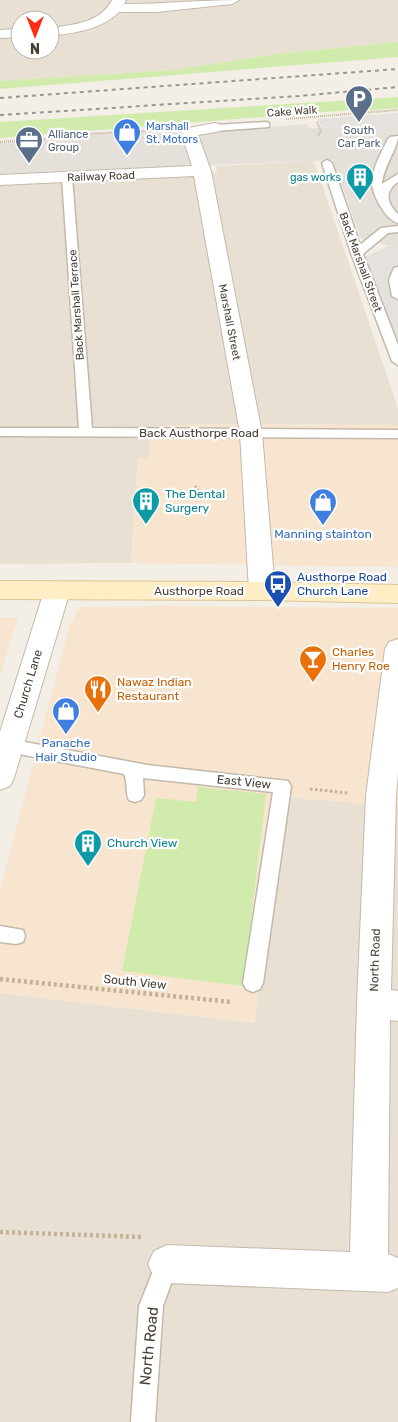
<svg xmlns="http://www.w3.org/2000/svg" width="398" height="1422" font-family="Rubik,sans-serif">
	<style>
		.residential { fill: #e8e1d3; fill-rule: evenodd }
		.commercial { fill: #f7e5cf }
		.industrial { fill: #e6e0db }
		.green { fill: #d1ebac }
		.parking { fill: #e5e2de }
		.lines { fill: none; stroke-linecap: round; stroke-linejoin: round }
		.lane-casing { stroke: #c3b9ab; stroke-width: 3 }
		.street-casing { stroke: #c3b9ab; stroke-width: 2 }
		.secondary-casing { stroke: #dac494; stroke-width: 2 }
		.path-far3 { stroke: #c3b298; stroke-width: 2; stroke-dasharray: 1 1; stroke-linecap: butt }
		.path-far2 { stroke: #c3b298; stroke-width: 2.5; stroke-dasharray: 2 2; stroke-linecap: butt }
		.path-far1 { stroke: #c3b298; stroke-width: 3; stroke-dasharray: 2.5 2.5; stroke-linecap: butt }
		.path { stroke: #c3b298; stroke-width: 4.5; stroke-dasharray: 3 3; stroke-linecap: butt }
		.lane { fill: #fff; fill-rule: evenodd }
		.street { fill: #fff; fill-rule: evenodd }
		.secondary { fill: #ffeec5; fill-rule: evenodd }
		.rail { stroke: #969696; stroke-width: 2; stroke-dasharray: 4 4; stroke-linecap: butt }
		.labels { text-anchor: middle; stroke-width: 4.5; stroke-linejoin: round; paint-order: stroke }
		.far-street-label { font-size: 11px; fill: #473f35; stroke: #fff }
		.far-shop-label { font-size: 11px; fill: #366cbe; stroke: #fff; text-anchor: start }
		.far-service-label { font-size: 11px; fill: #4e5e75; stroke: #fff }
		.far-culture-label { font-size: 11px; fill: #0d838f; stroke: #fff; text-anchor: end }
		.street-label { font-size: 12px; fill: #473f35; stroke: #fff }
		.culture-label { font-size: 12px; fill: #0d838f; stroke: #fff; text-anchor: start }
		.shop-label { font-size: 12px; fill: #366cbe; stroke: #fff }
		.transit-label { font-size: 12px; fill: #164399; stroke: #fff; text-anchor: start }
		.food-label { font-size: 12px; fill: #c56008; stroke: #fff; text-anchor: start }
		.near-street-label { font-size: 15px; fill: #473f35; stroke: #fff }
	</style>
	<rect width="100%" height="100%" fill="#f4efe6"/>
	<g class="residential">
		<path d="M0,0H398V42L277,54L174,70L0,81ZM20,20H50V50H20Z"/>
		<path d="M314,161L398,408V425L203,424L150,427L149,459H138L131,563L0,564V182L217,173L216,166Z"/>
		<path d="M280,796L398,807V1422H0V993L254,1023Z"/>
	</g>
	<g class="commercial">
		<path d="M203,424L398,425V567L131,563L138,459H149V427Z"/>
		<path d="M168,606L398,608V807L280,796L255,1023L0,993V890L69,627L77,611L82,607Z"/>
		<path d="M0,618H18L0,676Z"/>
	</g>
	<path class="industrial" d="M307,124L309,128L344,127L398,134V245L389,246L361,239L333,160L0,174V143L61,139L62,135L156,130L210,131Z"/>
	<g class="green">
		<path d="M398,42V57L0,89V81L174,70L277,54Z"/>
		<path d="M398,97V108L363,111L362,109L0,138V122Z"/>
		<path d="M198,787L266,794L243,986L122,971L156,798L196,802Z"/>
	</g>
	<g class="parking">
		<path d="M398,113V134L344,127H322L317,119Z"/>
		<path d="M398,245V342L364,257L389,246Z"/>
	</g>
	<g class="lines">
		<g class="lane-casing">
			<g id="lane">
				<path d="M266,122L269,123V127L215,131L210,128L215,125Z"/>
				<path d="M398,136C398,148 383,167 382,184L398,174V182C384,191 387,204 398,214V223C385,220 370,191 372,179C374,165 382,151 388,139L390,137Z"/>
				<path d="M327,160L332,163L360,245L381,228L398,226V232L388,233L363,254L398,345V365L392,361L351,253L322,163Z"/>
				<path d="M67,174L72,177L92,428L398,430V438L0,436V428H79L62,177Z"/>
				<path d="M398,267V299L392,296L389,280L394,268Z"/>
				<path d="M9,739L147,765L288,781L291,786L263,983L260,989L253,992L246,989L243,983L273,792L143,778L144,795L141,800L135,802L129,800C125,792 128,783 124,774L3,751L1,746L3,741Z"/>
				<path d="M0,926L23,930L25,936L23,942L16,944L0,942Z"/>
				<path d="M167,1253L175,1256L178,1264L163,1306L155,1422H131L139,1306L159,1256Z"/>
			</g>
		</g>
		<g class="street-casing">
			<g id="street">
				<path d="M112,0H126L124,4C163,4 200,0 239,0L232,4L157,12H119C101,30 74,33 50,36V28C72,25 101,23 112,0Z"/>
				<path d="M20,29V37L0,38V30Z"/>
				<path d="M215,123L221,125L223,128L221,131L198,135L211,171L262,433L275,591L271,597L262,600L253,597L249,591L240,433L194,176L0,185V175L192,166L181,132L183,129Z"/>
				<path d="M57,582L66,585L70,591L14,778L10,786L0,790V732L44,591L48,585Z"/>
				<path d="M398,639V773L396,796L391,990L398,991V1021L390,1020L388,1254L398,1258V1288L388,1292L167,1283L154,1277L148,1264L154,1251L167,1245L350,1252L357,1003L366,796L385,649L389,642Z"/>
			</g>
		</g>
		<g class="secondary-casing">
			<path id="secondary" d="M0,581L262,582L398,585V603L262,600L0,599Z"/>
		</g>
		<g class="path-far3">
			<path d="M286,119L398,110"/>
			<path d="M317,122L321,131L318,136"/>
			<path d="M0,142L59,138L62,135L163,130"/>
		</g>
		<path class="path-far2" d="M195,486L204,498H224"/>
		<path class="path-far1" d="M310,789L348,793"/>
		<g class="path">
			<path d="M0,979L232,1002"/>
			<path d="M0,1232L142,1237"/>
		</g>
		<use href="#lane" class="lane"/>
		<use href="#street" class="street"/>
		<use href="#secondary" class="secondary"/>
		<g class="rail">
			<path d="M0,98L398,69"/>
			<path d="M0,115L299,96L398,87"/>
		</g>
	</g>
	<defs>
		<g id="parking-pin" transform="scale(1.4375)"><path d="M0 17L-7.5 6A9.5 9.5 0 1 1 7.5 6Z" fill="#5c6f8a" stroke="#fff"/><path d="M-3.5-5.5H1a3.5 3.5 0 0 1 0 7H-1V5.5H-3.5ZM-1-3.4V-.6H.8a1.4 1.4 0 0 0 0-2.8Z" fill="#fff"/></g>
		<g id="shop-pin" transform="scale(1.4375)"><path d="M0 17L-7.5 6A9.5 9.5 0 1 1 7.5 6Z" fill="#3f7fe0" stroke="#fff"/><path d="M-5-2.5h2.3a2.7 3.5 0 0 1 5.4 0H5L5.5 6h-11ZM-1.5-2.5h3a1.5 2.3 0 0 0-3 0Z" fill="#fff"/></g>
		<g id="office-pin" transform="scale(1.4375)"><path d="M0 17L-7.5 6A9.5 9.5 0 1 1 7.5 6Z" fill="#5c6f8a" stroke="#fff"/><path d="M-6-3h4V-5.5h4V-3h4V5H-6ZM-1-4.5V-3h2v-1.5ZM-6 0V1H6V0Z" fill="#fff"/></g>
		<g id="building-pin" transform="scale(1.4375)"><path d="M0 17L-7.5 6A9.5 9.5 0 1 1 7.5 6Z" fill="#0f9aa8" stroke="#fff"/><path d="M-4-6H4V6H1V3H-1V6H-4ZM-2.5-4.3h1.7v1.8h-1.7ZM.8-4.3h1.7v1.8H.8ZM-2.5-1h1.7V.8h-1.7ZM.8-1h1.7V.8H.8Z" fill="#fff"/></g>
		<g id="bus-pin" transform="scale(1.4375)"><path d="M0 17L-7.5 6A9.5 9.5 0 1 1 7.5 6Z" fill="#1a4fb4" stroke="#fff"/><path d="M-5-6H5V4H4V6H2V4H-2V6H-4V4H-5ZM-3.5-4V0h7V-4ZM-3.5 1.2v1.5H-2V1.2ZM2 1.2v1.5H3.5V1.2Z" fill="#fff"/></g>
		<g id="bar-pin" transform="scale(1.4375)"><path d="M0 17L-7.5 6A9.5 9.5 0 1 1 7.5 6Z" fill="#e8710a" stroke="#fff"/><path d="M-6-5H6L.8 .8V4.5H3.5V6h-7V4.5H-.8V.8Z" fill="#fff"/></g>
		<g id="restaurant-pin" transform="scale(1.4375)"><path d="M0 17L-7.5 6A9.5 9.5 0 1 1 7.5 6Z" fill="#e8710a" stroke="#fff"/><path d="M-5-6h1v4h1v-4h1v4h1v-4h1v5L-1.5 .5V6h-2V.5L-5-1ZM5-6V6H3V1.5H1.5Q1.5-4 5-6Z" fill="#fff"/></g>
	</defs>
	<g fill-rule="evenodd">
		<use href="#parking-pin" x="359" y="99"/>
		<use href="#shop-pin" x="127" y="132"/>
		<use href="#office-pin" x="29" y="140"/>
		<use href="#building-pin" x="360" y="177"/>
		<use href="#building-pin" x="146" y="501"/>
		<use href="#shop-pin" x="323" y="502"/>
		<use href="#bus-pin" x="278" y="584"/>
		<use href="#bar-pin" x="313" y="659"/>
		<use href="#restaurant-pin" x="98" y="689"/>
		<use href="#shop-pin" x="66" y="711"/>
		<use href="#building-pin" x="88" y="843"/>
	</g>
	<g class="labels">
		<g class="far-street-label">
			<text transform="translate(292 111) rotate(-4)" y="4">Cake Walk</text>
			<text transform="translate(101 176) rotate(-2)" y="4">Railway Road</text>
			<text transform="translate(361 262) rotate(70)" y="4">Back Marshall Street</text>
			<text transform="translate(76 305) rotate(-94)" y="4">Back Marshall Terrace</text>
			<text transform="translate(230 322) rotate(79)" y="4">Marshall Street</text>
		</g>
		<g class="far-shop-label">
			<text x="146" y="130">Marshall<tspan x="146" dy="13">St. Motors</tspan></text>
		</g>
		<g class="far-service-label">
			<text x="359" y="134">South<tspan x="359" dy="13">Car Park</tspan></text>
			<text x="48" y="138" text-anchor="start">Alliance<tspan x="48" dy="13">Group</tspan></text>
		</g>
		<g class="far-culture-label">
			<text x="341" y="181">gas works</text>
		</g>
		<g class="street-label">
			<text x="199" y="437">Back Austhorpe Road</text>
			<text x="199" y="595">Austhorpe Road</text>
			<text transform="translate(28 684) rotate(-73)" y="4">Church Lane</text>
			<text transform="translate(244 782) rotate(6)" y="4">East View</text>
			<text transform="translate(375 960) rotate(-88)" y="4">North Road</text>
			<text transform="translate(135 982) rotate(6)" y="4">South View</text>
		</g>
		<g class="culture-label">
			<text x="165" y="498">The Dental<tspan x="165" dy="14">Surgery</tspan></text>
			<text x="107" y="847">Church View</text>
		</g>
		<g class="shop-label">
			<text x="323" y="538">Manning stainton</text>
			<text x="66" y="747">Panache<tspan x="66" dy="14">Hair Studio</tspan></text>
		</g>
		<g class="transit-label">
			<text x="297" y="581">Austhorpe Road<tspan x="297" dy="14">Church Lane</tspan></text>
		</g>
		<g class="food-label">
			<text x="332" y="656">Charles<tspan x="332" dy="14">Henry Roe</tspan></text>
			<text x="117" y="686">Nawaz Indian<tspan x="117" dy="14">Restaurant</tspan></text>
		</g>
		<g class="near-street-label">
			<text transform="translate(149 1346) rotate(-84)" y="5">North Road</text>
		</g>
	</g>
	<g transform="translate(35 35) rotate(180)"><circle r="24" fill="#ffffff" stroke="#b5b2ae"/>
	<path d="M0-4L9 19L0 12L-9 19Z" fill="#ff2c12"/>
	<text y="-8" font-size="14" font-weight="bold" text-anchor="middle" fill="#473f35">N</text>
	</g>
</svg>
